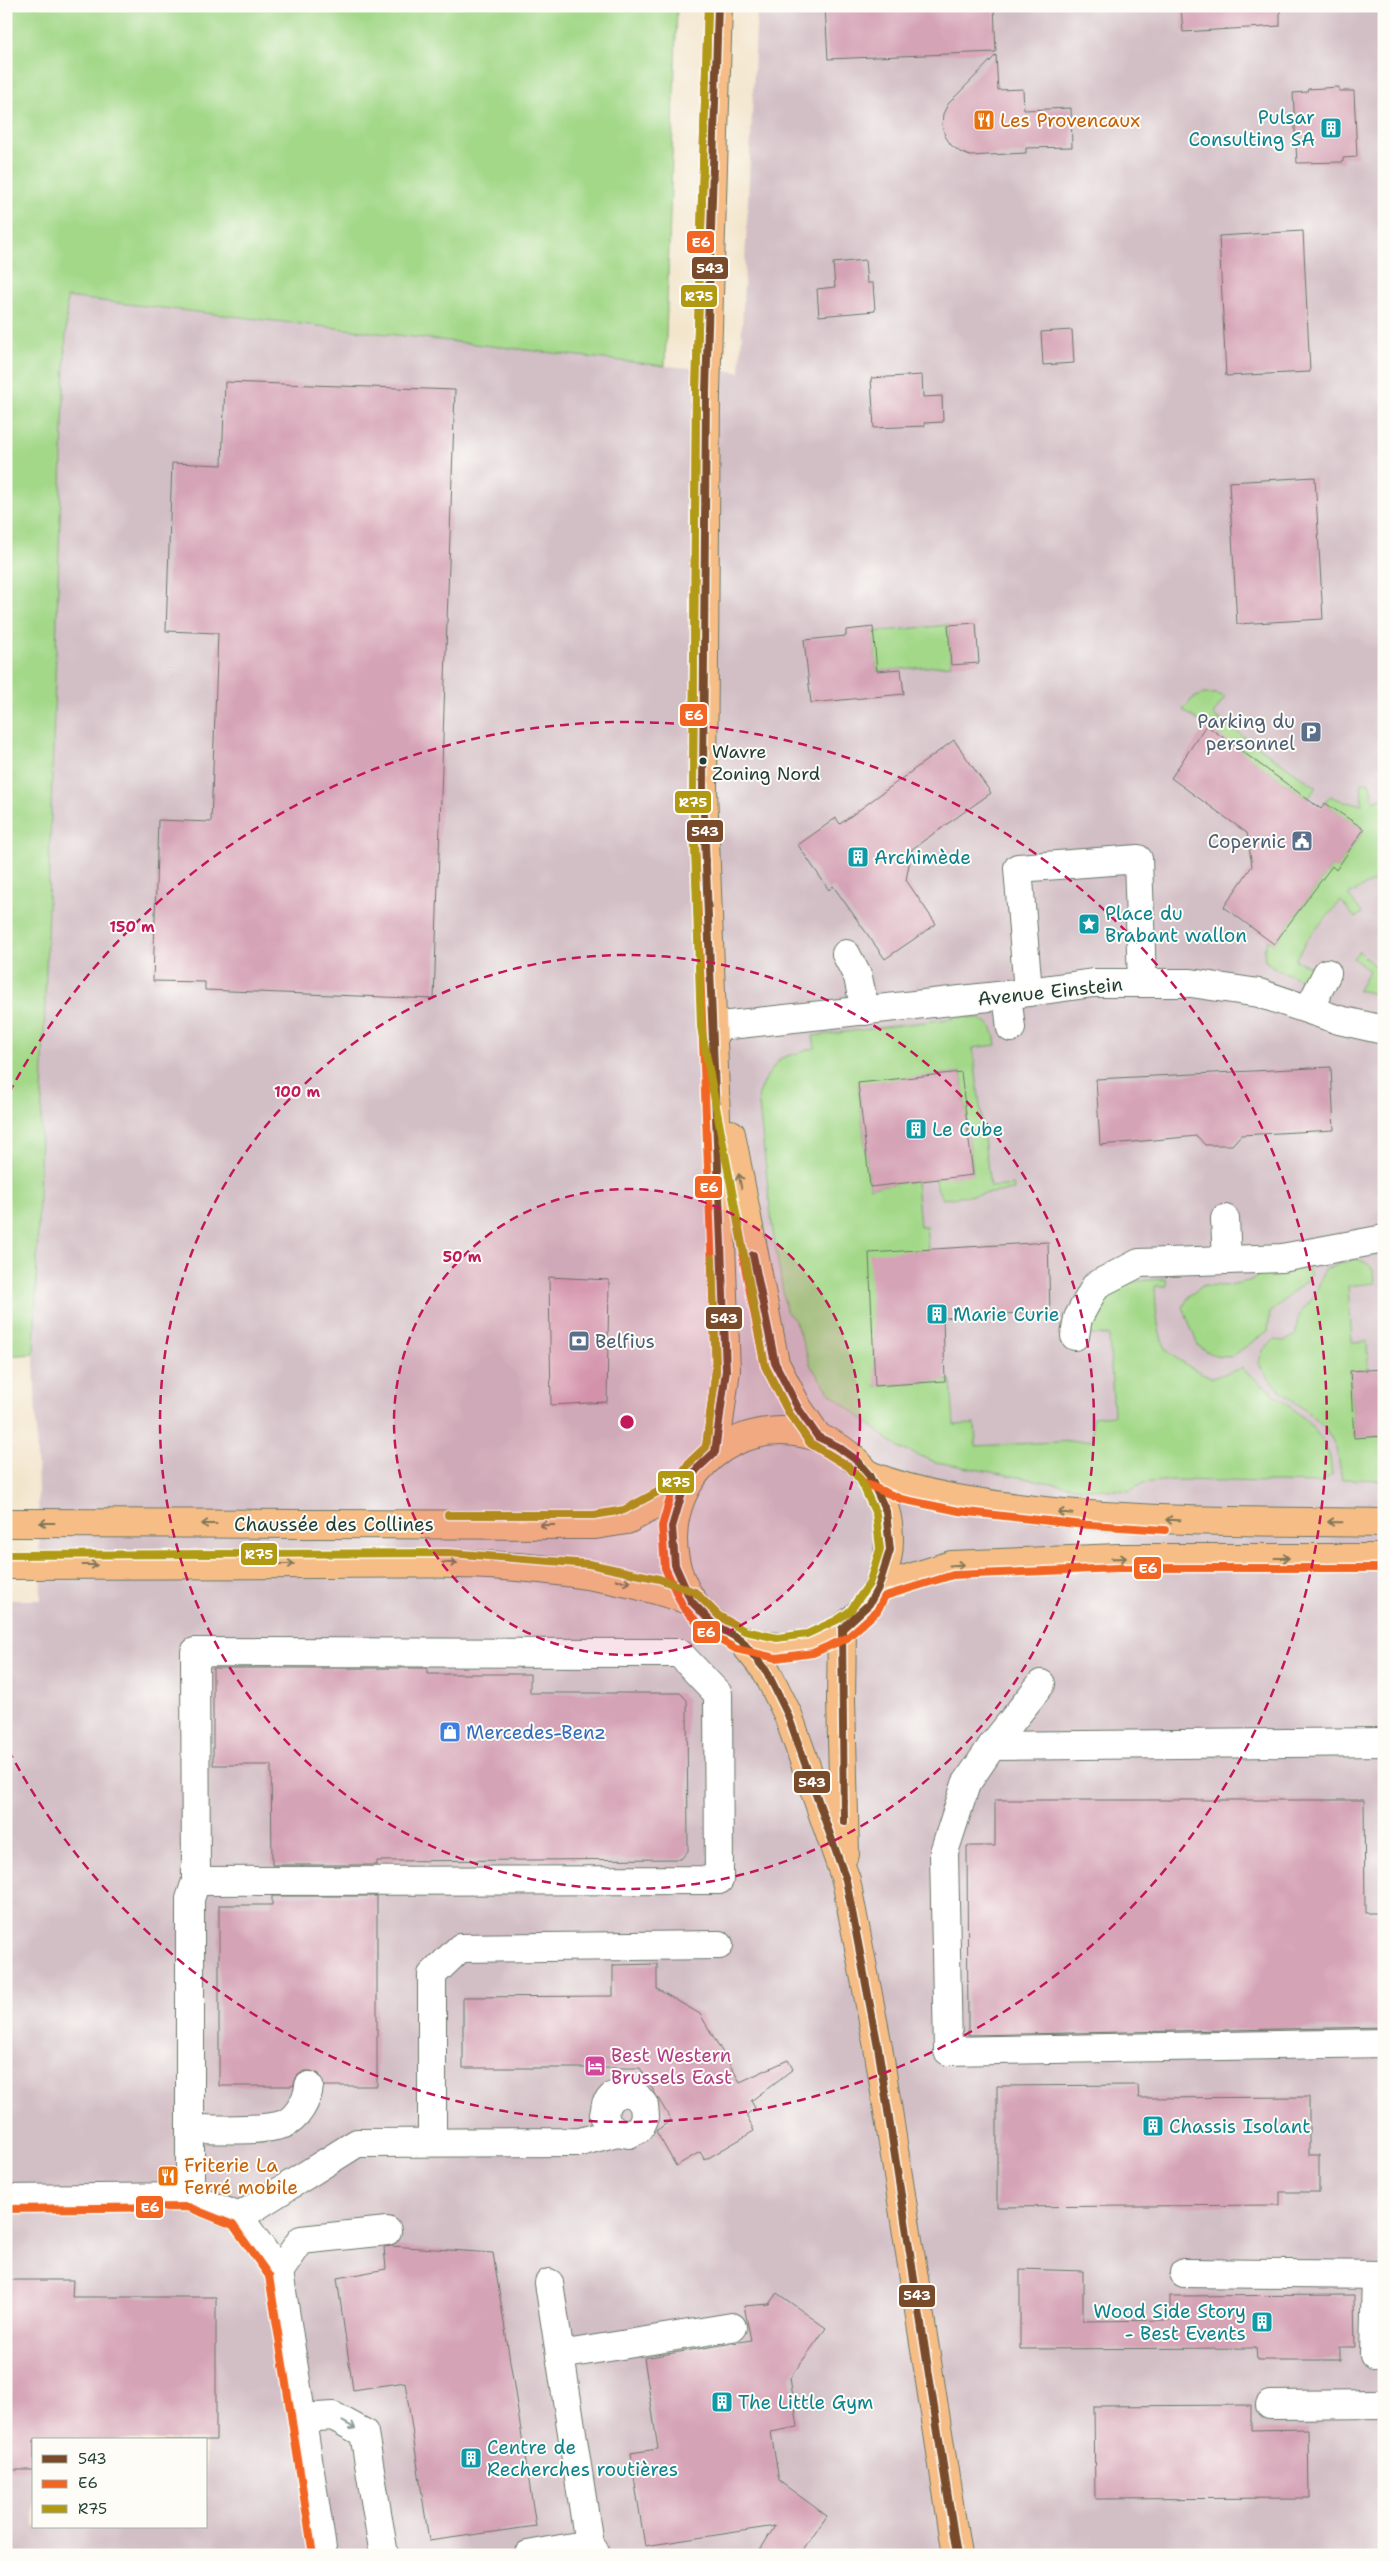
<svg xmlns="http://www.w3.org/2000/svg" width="1390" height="2561" font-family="'Shantell Sans',sans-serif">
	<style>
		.industrial { fill: #d2bec5; fill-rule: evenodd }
		.green { fill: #a3d888; stroke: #618a5e }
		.building { fill: #d5a3b6 }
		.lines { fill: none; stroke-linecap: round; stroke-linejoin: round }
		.minor-casing { stroke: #697869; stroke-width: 30 }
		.major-casing { stroke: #697869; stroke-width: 30 }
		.minor { stroke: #fff; stroke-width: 28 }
		.major { stroke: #f6be86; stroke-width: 28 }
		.bus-1-casing { stroke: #fdfcf7; stroke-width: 11 }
		.bus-2-casing { stroke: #fdfcf7; stroke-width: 11 }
		.bus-3-casing { stroke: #fdfcf7; stroke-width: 11 }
		.bus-1 { stroke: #7a4b2a; stroke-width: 8 }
		.bus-2 { stroke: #f26522; stroke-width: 8 }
		.bus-3 { stroke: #b19a12; stroke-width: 8 }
		.oneway { stroke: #807759 }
		.oneway2 { stroke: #8f9e9a }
		.ring { fill: none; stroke: #c2185b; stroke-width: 2.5; stroke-dasharray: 9 6 }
		.bus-dot { fill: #1f3d34; stroke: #fdfcf7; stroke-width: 2 }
		.labels { text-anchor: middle; stroke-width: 4; stroke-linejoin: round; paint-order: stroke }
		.bus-label { font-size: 18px; fill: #1f3d34; stroke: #fdfcf7; text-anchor: start }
		.culture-label { font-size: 19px; fill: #0d838f; stroke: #fdfcf7; text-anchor: start }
		.food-label { font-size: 19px; fill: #c56008; stroke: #fdfcf7; text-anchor: start }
		.service-label { font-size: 19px; fill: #4e5e75; stroke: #fdfcf7; text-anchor: end }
		.street-label { font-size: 19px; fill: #1f3d34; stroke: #fdfcf7 }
		.shop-label { font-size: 19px; fill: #366cbe; stroke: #fdfcf7; text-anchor: start }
		.hotel-label { font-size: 19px; fill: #b23c85; stroke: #fdfcf7; text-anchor: start }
		.centre { fill: #c2185b; stroke: #fdfcf7; stroke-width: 2.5 }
		.ring-label { font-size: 15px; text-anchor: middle; font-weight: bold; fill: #c2185b; stroke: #fdfcf7; stroke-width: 4; stroke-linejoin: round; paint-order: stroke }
		.line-badge { stroke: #fdfcf7; stroke-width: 2 }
		.badge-label { font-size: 14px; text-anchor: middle; font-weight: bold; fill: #fff }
	</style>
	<rect width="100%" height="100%" fill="#fdfcf7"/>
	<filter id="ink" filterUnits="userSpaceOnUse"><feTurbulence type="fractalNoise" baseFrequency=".02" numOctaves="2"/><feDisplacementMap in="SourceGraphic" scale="10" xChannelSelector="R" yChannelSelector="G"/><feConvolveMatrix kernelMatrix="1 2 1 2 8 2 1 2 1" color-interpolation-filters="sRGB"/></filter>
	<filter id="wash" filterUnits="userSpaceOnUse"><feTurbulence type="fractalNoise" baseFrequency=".0096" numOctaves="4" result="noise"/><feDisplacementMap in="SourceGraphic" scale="20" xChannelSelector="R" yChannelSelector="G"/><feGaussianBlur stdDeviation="1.12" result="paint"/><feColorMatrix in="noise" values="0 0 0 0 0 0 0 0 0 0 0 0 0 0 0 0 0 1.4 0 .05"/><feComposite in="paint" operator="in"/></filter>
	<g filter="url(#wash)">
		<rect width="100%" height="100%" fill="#f3e5cc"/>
		<path class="industrial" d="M757,6H1384V2555H6V1600H41L34,1354L67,297L665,366L740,372ZM34,2440H206V2527H34Z"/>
		<g class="green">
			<path d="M6,6H677L665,366L67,297L34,1354L6,1356Z"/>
			<path d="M948,625L951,665L877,671L873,632Z"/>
			<path d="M1203,694H1217L1225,697L1213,715L1316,787L1308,799L1183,710L1192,699Z"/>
			<path d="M1369,782L1374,801L1384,797V876L1348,895L1362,913L1355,918L1341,901L1308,938L1295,960L1315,968L1305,981L1276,969L1265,961L1264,950L1268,940L1274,944L1332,866L1336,869L1364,830L1325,803L1330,796L1345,802L1362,804L1361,783Z"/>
			<path d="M1359,951L1374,966L1384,957V996L1358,990L1369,971L1353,958Z"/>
			<path d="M964,1017C986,1019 993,1022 996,1045L973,1048L990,1187L1013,1185L1014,1190L943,1199L936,1187V1179L973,1174L961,1072L858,1084L870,1187L916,1181L920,1226H926L928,1250L875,1386L951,1380L954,1425L975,1424L976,1446L1093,1440L1092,1417L1114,1415L1109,1335H1088C1097,1285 1121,1281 1166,1279L1167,1286H1155C1156,1306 1156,1331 1166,1348C1172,1359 1200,1372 1212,1378L1242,1368C1268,1391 1316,1420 1328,1452C1331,1458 1331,1467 1332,1475L1322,1483L1172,1480L1143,1483L1130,1491L1080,1488L935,1462L899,1448L830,1393L811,1366L795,1321L786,1311L772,1225L758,1096L767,1076L781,1058L815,1048L813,1036Z"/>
			<path d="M1356,1259C1370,1263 1375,1268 1375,1283L1348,1286L1352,1342L1367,1341L1368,1370L1350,1372L1354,1437L1384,1436V1480L1342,1479C1340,1467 1338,1452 1333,1441C1317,1410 1274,1396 1258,1362L1264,1349L1274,1340L1284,1341L1296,1334L1298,1316L1316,1294L1324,1269Z"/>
			<path d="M1308,1267L1311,1276L1270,1313L1268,1331L1231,1357L1215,1356L1198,1346L1183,1307L1190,1295L1204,1285L1224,1286L1249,1281L1265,1272Z"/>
		</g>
		<g id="blocks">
			<g class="building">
				<path d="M825,6H994L996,52L828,59Z"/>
				<path d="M1181,6H1280V26L1183,32Z"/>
				<path d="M996,55L998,90L1023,89L1024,110L1071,108L1072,147L1026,148V153L970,156L960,152L951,145L945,136L942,125L943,114L948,104Z"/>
				<path d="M1339,87V91H1354L1357,157L1343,158V162L1297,163L1293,93L1307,92L1308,89Z"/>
				<path d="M1303,231L1310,372L1226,376L1219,236Z"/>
				<path d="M865,260L867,283H873L875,311L819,316L817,289L835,287L833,263Z"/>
				<path d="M1072,330L1074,363L1043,365L1041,332Z"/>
				<path d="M922,375L923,397L942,396L943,422L924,423L925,426L874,428L871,378Z"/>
				<path d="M225,382L455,390L434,999L205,990V982L153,981L158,820L211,822L218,633L166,631L172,463L222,465Z"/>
				<path d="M1315,477L1323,619L1237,624L1229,482Z"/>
				<path d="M976,623L979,663L951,665L948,625Z"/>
				<path d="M873,627L877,671L901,669L904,694L811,703L804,640L846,636V630Z"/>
				<path d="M1206,725L1321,809L1325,803L1364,829L1336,870L1332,866L1274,944L1224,907L1252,866L1247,833L1171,778Z"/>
				<path d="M954,740L991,793L912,849L906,880L936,924L885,959L833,886L829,890L798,845L836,818L840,824Z"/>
				<path d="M1331,1067L1334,1130L1241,1135L1232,1145H1205L1197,1136L1100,1145L1096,1079Z"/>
				<path d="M961,1072L973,1175L870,1187L858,1083Z"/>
				<path d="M1048,1242L1050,1311L943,1318L945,1381L875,1386L869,1253Z"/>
				<path d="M549,1277L609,1280L607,1402L551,1405Z"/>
				<path d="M1384,1369V1436L1354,1438L1350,1371Z"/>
				<path d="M213,1668H427V1674H530V1693H680L687,1700L688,1851L681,1859L377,1861V1865H272L271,1765H213Z"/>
				<path d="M995,1800H1364L1365,1913H1384V2027L968,2035L967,1846H995Z"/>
				<path d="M272,1896H377V2086H324L319,2074L311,2071H304L297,2076L293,2086H219V1905H272Z"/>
				<path d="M657,1964V1989L700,2014L740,2082L788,2060L793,2069L751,2101L755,2108L746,2115L754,2131L705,2160L700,2152L676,2166L656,2131L671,2120L640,2068H463V1997L613,1996V1965Z"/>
				<path d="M1138,2085L1139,2098L1309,2097V2155H1319V2192H1280V2205L997,2207V2086Z"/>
				<path d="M391,2246L493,2253L536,2526L429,2541L405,2382L353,2390L337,2278L386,2269L384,2247Z"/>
				<path d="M1020,2269L1083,2271V2321L1170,2320V2296L1354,2295L1355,2347H1340V2360H1257L1256,2348L1020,2349Z"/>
				<path d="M6,2280H73L72,2297H216V2440H34V2470H6Z"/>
				<path d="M777,2293L826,2328L790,2378L798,2427L771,2432L779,2481L827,2516L800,2555H757L775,2526L645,2546L630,2453L658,2449L644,2358L751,2340L744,2306L769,2304Z"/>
				<path d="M1251,2405V2430L1308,2429L1309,2498L1095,2499L1094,2406Z"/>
			</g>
		</g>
	</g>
	<g filter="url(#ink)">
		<use href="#blocks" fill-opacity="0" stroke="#697869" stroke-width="1"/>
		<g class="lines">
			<g class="minor-casing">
				<g id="minor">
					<path d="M846,954L858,977L865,1011"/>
					<path d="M1028,992L1018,868L1138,859L1142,983"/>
					<path d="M1007,995L1011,1028"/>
					<path d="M1309,1009L1327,973"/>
					<path d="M711,1027L1007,995L1093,983H1191L1259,993L1339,1020L1384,1030"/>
					<path d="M1225,1219L1227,1260"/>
					<path d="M1075,1336L1078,1318L1096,1285L1139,1263L1282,1258L1384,1239"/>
					<path d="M1041,1684L992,1746L966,1784L944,1852L948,2051L1384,2043"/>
					<path d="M992,1746L1384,1742"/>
					<path d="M191,2129C215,2129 263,2132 284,2124C297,2119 308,2099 309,2086"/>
					<path d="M432,2141V1975L460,1948L719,1945"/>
					<path d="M190,2197V1899L196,1881L195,1652L679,1653L718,1694L719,1880L196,1881"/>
					<path d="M6,2199L190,2197L239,2217L279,2272L323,2555"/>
					<path d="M239,2217L357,2143L580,2142L617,2132L629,2134L640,2128L645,2117L644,2105L636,2095L624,2092L613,2096L606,2104L604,2115L608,2126L617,2132"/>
					<path d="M279,2272L301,2240L387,2231"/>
					<path d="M1184,2273L1384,2275"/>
					<path d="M549,2283L589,2544"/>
					<path d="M560,2355L732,2327"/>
					<path d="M1374,2355L1376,2275"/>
					<path d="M1270,2405L1384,2404"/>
					<path d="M302,2418L333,2416L364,2433L384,2555"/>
					<path d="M528,2555L589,2544L597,2555"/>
				</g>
			</g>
			<g class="major-casing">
				<g id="major">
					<path d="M731,1134L775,1363L798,1408L818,1437"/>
					<circle cx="781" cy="1539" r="108"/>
					<path d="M715,1452L726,1370L703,790L706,392L718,6"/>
					<path d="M869,1475C923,1496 977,1503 1035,1510C1151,1523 1267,1521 1384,1523"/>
					<path d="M6,1523L595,1525L627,1520L683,1490"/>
					<path d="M6,1565C112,1564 218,1564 324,1564C446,1563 574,1559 691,1601"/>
					<path d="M878,1588L951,1565L1118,1558H1384"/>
					<path d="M842,1629L841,1700L845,1854"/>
					<path d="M741,1640L767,1672L788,1715L846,1880L878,2047L957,2555"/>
				</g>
			</g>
			<use href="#minor" class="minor"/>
			<use href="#major" class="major"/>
			<g class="bus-1-casing">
				<g id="bus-1">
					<path d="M718,6L706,392L703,790L726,1370L715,1452L697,1469L683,1490L672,1527L675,1565L691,1601L713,1624L741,1640L767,1672L788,1715L846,1880L878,2047L957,2555"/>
					<path d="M753,1255L775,1363L798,1408L818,1437L837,1446L855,1459L869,1475L886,1511L890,1550L878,1588L869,1604L842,1629L844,1822"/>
				</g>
			</g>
			<g class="bus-2-casing">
				<g id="bus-2">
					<path d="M708,6L696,392L693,790L716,1370L706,1447L689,1463L674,1485L662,1526L665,1568L683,1607L706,1632L736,1649L776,1658L813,1653L847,1638L877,1611L885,1596L953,1575L1118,1568H1384"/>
					<path d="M743,1257L765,1366L789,1413L811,1444L848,1466L864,1483L901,1499L959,1511L1076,1524L1165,1530"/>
					<path d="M6,2209L188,2207L233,2225L269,2276L313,2555"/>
				</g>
			</g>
			<g class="bus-3-casing">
				<g id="bus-3">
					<path d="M448,1515H594L624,1510L676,1482L689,1463L706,1447L716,1370L712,1258"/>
					<path d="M6,1555L448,1553L589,1564L659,1579L695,1592L719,1616L745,1631L777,1638L807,1634L837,1620L850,1611L869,1584L880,1549L876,1514L861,1481L848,1466L810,1443L789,1413L765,1366L701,1027L693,790L696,392L708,6"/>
				</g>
			</g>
			<use href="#bus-1" class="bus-1"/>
			<use href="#bus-2" class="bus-2"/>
			<use href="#bus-3" class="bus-3"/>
		</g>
		<defs><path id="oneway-shaft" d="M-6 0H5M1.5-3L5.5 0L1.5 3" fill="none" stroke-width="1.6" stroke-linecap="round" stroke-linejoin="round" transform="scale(1.25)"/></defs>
		<g class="oneway">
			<use href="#oneway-shaft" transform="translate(740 1181) rotate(-100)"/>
			<use href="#oneway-shaft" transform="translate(1065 1513) rotate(-174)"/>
			<use href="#oneway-shaft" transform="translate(1173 1520) rotate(-178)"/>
			<use href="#oneway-shaft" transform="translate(1335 1522) rotate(-179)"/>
			<use href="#oneway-shaft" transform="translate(47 1523) rotate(-180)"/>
			<use href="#oneway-shaft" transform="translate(209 1524) rotate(-180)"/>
			<use href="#oneway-shaft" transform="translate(547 1525) rotate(-180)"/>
			<use href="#oneway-shaft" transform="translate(1119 1558) rotate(-1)"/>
			<use href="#oneway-shaft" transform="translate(1282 1558)"/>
			<use href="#oneway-shaft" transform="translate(450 1563) rotate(3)"/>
			<use href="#oneway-shaft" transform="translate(287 1564)"/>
			<use href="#oneway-shaft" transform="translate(90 1565)"/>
			<use href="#oneway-shaft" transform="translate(957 1565) rotate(-4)"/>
			<use href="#oneway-shaft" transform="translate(623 1581) rotate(12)"/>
		</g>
		<use class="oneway2" href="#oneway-shaft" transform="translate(349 2425) rotate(29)"/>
	</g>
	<circle cx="627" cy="1422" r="233" fill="#c2185b" fill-opacity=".12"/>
	<g class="ring">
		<circle cx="627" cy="1422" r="233"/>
		<circle cx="627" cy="1422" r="467"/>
		<path d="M9 1093A700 700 0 1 1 9 1751"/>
	</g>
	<defs>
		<g id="restaurant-square" transform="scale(1.125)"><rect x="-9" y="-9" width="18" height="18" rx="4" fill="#e8710a" stroke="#fdfcf7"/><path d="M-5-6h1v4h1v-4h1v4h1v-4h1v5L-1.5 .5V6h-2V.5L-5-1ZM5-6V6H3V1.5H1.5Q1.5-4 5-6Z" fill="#fff"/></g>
		<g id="building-square" transform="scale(1.125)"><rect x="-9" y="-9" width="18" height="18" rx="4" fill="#0f9aa8" stroke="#fdfcf7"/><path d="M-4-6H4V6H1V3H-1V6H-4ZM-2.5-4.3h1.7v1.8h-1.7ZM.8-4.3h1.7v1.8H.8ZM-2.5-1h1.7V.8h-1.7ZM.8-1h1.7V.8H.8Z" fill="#fff"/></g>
		<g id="parking-square" transform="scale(1.125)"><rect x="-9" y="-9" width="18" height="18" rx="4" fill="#5c6f8a" stroke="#fdfcf7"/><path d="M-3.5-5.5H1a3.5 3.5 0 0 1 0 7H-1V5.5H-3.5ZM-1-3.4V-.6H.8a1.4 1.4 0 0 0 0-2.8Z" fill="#fff"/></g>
		<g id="civic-square" transform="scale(1.125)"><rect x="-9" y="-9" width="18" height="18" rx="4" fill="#5c6f8a" stroke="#fdfcf7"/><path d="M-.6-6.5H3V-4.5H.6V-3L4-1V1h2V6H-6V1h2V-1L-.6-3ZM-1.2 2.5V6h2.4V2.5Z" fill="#fff"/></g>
		<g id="sight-square" transform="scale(1.125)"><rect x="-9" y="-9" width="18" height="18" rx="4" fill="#0f9aa8" stroke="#fdfcf7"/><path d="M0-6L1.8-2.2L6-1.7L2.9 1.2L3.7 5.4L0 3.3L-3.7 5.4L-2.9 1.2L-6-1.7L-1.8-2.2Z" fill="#fff"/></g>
		<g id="bank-square" transform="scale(1.125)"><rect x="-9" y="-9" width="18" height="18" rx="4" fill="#5c6f8a" stroke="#fdfcf7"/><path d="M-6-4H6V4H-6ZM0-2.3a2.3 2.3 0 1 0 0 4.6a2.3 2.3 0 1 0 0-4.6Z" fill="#fff"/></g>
		<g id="shop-square" transform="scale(1.125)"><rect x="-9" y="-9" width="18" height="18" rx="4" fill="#3f7fe0" stroke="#fdfcf7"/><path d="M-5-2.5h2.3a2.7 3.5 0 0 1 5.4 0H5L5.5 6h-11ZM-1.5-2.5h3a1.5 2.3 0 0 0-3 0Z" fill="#fff"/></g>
		<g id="hotel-square" transform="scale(1.125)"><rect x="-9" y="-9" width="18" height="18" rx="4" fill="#d1479c" stroke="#fdfcf7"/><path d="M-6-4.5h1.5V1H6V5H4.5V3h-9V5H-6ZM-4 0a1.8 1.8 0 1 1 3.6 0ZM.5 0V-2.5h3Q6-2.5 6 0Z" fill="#fff"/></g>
	</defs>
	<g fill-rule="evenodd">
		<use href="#restaurant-square" x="984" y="120"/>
		<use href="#building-square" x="1331" y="128"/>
		<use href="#parking-square" x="1311" y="732"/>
		<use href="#civic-square" x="1302" y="841"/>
		<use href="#building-square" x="858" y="857"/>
		<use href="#sight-square" x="1089" y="924"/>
		<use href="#building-square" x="916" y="1129"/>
		<use href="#building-square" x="937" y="1314"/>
		<use href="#bank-square" x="579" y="1341"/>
		<use href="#shop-square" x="450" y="1732"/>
		<use href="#hotel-square" x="595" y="2066"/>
		<use href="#building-square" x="1153" y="2126"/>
		<use href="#restaurant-square" x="168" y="2176"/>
		<use href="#building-square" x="1262" y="2322"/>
		<use href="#building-square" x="722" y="2402"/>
		<use href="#building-square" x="471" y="2458"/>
	</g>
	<circle class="bus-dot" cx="703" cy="761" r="4.5"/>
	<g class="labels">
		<g class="bus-label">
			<text x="712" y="758">Wavre<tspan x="712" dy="22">Zoning Nord</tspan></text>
		</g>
		<g class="culture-label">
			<text x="1315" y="124" text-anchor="end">Pulsar<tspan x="1315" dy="22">Consulting SA</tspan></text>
			<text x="874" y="864">Archimède</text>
			<text x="1105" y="920">Place du<tspan x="1105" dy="22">Brabant wallon</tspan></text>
			<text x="932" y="1136">Le Cube</text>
			<text x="953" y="1321">Marie Curie</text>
			<text x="1169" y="2133">Chassis Isolant</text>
			<text x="1246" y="2318" text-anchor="end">Wood Side Story<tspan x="1246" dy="22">- Best Events</tspan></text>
			<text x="738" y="2409">The Little Gym</text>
			<text x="487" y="2454">Centre de<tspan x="487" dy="22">Recherches routières</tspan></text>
		</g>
		<g class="food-label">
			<text x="1000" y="127">Les Provencaux</text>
			<text x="184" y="2172">Friterie La<tspan x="184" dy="22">Ferré mobile</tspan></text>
		</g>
		<g class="service-label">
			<text x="1295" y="728">Parking du<tspan x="1295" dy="22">personnel</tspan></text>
			<text x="1286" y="848">Copernic</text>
			<text x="595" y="1348" text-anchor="start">Belfius</text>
		</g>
		<g class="street-label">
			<text transform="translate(1050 991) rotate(-6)" y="7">Avenue Einstein</text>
			<text x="334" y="1531">Chaussée des Collines</text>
		</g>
		<g class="shop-label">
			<text x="466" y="1739">Mercedes-Benz</text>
		</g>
		<g class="hotel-label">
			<text x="611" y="2062">Best Western<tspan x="611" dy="22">Brussels East</tspan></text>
		</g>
	</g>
	<circle cx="627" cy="1422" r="8" class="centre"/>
	<g class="ring-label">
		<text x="132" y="932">150 m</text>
		<text x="297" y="1097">100 m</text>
		<text x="462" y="1262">50 m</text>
	</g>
	<g class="line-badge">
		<rect x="686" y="230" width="29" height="24" rx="5" fill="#f26522"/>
		<rect x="691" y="256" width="38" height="24" rx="5" fill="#7a4b2a"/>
		<rect x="680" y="284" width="38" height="24" rx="5" fill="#b19a12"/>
		<rect x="679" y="703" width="29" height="24" rx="5" fill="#f26522"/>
		<rect x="674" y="790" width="38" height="24" rx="5" fill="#b19a12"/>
		<rect x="686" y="819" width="38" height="24" rx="5" fill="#7a4b2a"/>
		<rect x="694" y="1175" width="29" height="24" rx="5" fill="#f26522"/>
		<rect x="705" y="1306" width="38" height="24" rx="5" fill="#7a4b2a"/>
		<rect x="657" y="1470" width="38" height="24" rx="5" fill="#b19a12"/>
		<rect x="240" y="1542" width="38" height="24" rx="5" fill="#b19a12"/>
		<rect x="1133" y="1556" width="29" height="24" rx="5" fill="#f26522"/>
		<rect x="692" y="1620" width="29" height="24" rx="5" fill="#f26522"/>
		<rect x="793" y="1770" width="38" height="24" rx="5" fill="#7a4b2a"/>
		<rect x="135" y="2195" width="29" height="24" rx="5" fill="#f26522"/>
		<rect x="898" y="2284" width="38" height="24" rx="5" fill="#7a4b2a"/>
	</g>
	<g class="badge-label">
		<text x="701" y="247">E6</text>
		<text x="710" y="273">543</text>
		<text x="699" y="301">R75</text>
		<text x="694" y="720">E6</text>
		<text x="693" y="807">R75</text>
		<text x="705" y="836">543</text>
		<text x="709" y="1192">E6</text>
		<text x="724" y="1323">543</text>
		<text x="676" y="1487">R75</text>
		<text x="259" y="1559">R75</text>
		<text x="1148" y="1573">E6</text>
		<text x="706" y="1637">E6</text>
		<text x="812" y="1787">543</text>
		<text x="150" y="2212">E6</text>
		<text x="917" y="2300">543</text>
	</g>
	<rect width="1390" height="2561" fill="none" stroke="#fdfcf7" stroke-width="25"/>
	<rect x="32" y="2438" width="175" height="90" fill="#fdfcf7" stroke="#a4b0a9"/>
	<rect x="42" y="2455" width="25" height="8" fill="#7a4b2a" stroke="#a4b0a9"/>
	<text x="78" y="2464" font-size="15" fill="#1f3d34">543</text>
	<rect x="42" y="2480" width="25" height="8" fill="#f26522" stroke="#a4b0a9"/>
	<text x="78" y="2488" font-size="15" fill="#1f3d34">E6</text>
	<rect x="42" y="2505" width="25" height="8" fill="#b19a12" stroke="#a4b0a9"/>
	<text x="78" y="2514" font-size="15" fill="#1f3d34">R75</text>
</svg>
